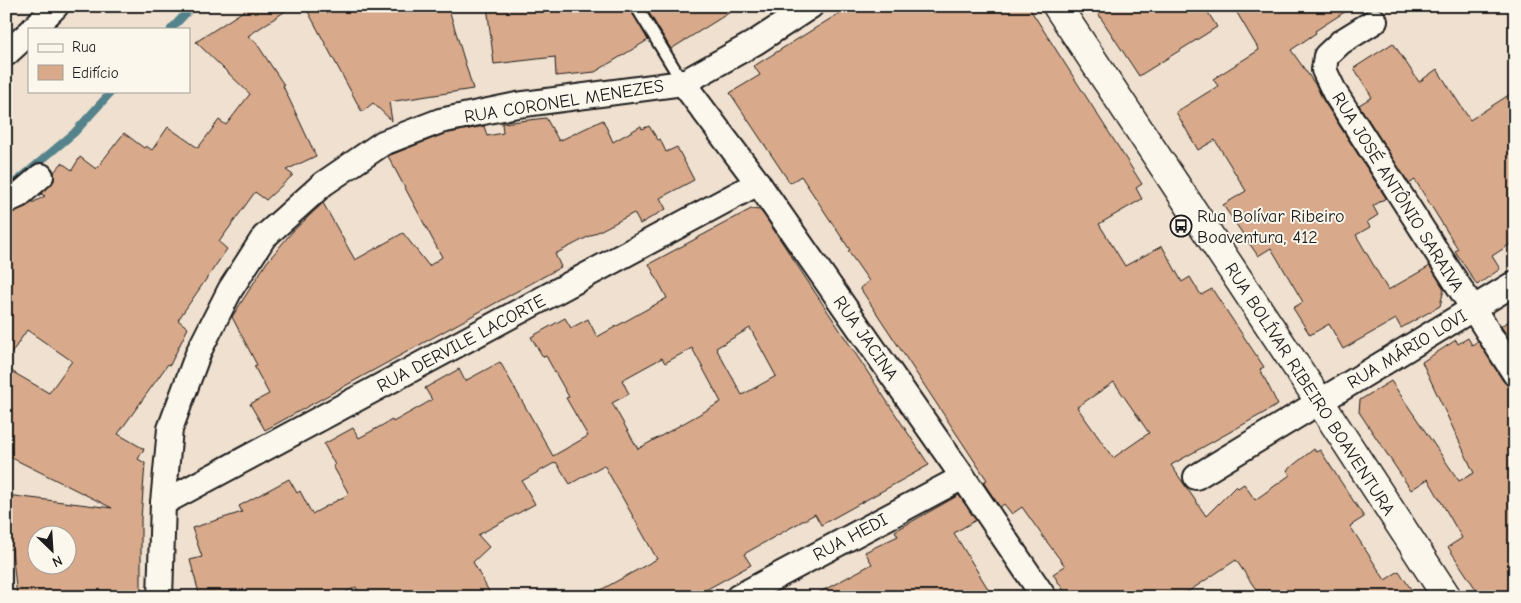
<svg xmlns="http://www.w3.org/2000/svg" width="1521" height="603" font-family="'Comic Neue',sans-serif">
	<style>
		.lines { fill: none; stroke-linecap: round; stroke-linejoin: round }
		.stream { stroke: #54838b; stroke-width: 8 }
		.building { fill: #d8a98a; stroke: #1c1c1c; fill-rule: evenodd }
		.service-casing { stroke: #1c1c1c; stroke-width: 15 }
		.minor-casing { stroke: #1c1c1c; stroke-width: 28 }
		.secondary-casing { stroke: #1c1c1c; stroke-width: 31 }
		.service { stroke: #fbf7ec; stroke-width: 11 }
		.minor { stroke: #fbf7ec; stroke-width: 24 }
		.secondary { stroke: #fbf7ec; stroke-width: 28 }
		.labels { text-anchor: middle; stroke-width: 4; stroke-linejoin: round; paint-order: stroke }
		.street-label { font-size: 18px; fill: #1c1c1c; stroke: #fbf7ec }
		.poi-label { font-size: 18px; fill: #1c1c1c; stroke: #fbf7ec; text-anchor: start }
	</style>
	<rect width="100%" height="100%" fill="#f0e0cf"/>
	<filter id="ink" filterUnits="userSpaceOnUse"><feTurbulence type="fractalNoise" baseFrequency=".02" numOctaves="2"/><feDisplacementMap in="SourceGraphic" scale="10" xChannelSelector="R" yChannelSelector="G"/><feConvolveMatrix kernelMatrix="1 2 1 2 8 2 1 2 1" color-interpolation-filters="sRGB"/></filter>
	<g filter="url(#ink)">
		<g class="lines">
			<g class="stream">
				<path d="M171,29L193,6"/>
				<path d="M6,184L17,181L74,133L112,91"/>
			</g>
		</g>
		<g class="building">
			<path d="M251,6H293L248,36L255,41L284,85L283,86L316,156L286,170L293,175L266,200L255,192L219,242L227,249L178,320L188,328L170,365L168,364L118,434L144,449L138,459L145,463L141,519V597H17L12,549H6V495L112,508L6,455V368L49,393L72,361L27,330L6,361V214L25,207L45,196L41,194L54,181V172L62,163L72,170L80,157L96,169L124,133L144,148L146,146L152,150L168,127L198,148L219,120L226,125L250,94L196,42ZM38,536H68V566H38Z"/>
			<path d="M305,6H448L473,89L389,102L392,121L373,103L362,112Z"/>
			<path d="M487,6H629L648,40L595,72L556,76L555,57L494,64Z"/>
			<path d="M645,6H740L671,49Z"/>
			<path d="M851,6H1028L1142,184L1136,188L1142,199L1099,224L1125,266L1162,246L1182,282L1190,277L1201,295L1212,289L1264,367L1260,369L1278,405L1171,465L1206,516L1236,486L1238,488L1244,484L1255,500L1290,475L1287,470L1314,449L1316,452L1320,450L1364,517L1350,526L1385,580L1399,571L1416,597H1261L1236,560L1180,597H1068L1053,574L1065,566L1044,538L1022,507L1012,514L1004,504L1000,507L983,482L987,480L860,288L869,281L848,251L850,250L801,176L790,183L730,93L760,75L754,66ZM1114,382L1149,433L1113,458L1077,407Z"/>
			<path d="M1093,6H1204L1217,27L1139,76Z"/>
			<path d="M1233,6H1354L1315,31L1316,33L1291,50L1317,87L1323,100L1386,198L1373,206L1378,215L1367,222L1370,227L1356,235L1388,290L1430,266L1444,289L1440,306L1401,328L1396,319L1343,349L1329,324L1310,335L1293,308L1303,302L1271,248L1258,256L1223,205L1246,191L1215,140L1198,150L1176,112L1218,86L1213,79L1259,50Z"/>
			<path d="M1393,43L1419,82L1437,69L1470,120L1515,91V241L1492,256L1500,269L1477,285L1455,251L1458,249L1415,180L1409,184L1359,105L1372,97L1354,68Z"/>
			<path d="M546,118L559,141L603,120L613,142L641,126L642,129L649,126L658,140L660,139L666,152L677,147L694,180L660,198L666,209L640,224L634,213L555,254L561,267L265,430L250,404L269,394L254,366L257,365L232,317L267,262L292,232L323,203L355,260L403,233L429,266L442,257L388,156L444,134L484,126L487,136L503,133L502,123Z"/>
			<path d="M751,209L760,210L764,215L929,465L821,525L815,514L744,554L751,565L693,597H588L657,559L604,465L570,484L556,462L522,481L535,504L478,535L489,547L473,562L492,597H361L356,587L337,597H200L190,560L202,557L192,528L242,512L239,506L289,479L297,493L300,491L312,514L349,494L333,466L335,465L324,444L353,428L359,438L392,420L393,422L432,400L425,388L459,369L465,381L500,362L553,456L588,436L566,398L569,397L546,356L543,357L531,337L565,318L571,328L588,319L597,337L667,298L649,264ZM750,328L776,376L742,395L716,348ZM692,348L721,402L638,449L612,403L629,394L622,380L662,358L665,363Z"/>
			<path d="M1515,317V348L1501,326Z"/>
			<path d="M1468,338L1472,345L1478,341L1503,381L1508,386L1515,388V597H1481L1448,547L1462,538L1428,479L1411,490L1359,412L1360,400L1391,381L1459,481L1474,473L1422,362L1456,340L1458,344Z"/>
			<path d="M959,495L976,520L954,533L993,597H811L872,564L865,552L898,536L895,531Z"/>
		</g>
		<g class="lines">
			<g class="service-casing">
				<path id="service" d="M636,6L683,83"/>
			</g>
			<g class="minor-casing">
				<g id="minor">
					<path d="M1375,21L1341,42L1326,56L1324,70L1335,93L1515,374"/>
					<path d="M33,29L56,6"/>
					<path d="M6,54L29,33"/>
					<path d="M683,83L758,183L963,477L1044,597"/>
					<path d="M6,201L19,195L41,176"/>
					<path d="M1196,477L1515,283"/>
					<path d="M163,503L758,183"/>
					<path d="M160,597L163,503L170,429L199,351L230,290L264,237L323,184L383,143L440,121L517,105L683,83L756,42L811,6"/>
					<path d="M738,597L963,477"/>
				</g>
			</g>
			<g class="secondary-casing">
				<path id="secondary" d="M1057,6L1320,402L1447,597"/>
			</g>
			<use href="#service" class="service"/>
			<use href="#minor" class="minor"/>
			<use href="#secondary" class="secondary"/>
		</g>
	</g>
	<defs>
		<g id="bus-ring" transform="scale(1.125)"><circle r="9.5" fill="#fbf7ec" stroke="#1c1c1c" stroke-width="1.5"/><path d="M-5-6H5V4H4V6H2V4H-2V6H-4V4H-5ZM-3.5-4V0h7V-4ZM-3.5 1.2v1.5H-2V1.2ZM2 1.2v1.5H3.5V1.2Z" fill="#1c1c1c"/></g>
	</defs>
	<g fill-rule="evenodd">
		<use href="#bus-ring" x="1181" y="226"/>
	</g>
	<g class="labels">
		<g class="street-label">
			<text transform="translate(564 101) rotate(-9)" y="6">RUA CORONEL MENEZES</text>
			<text transform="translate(1398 192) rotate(58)" y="6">RUA JOSÉ ANTÔNIO SARAIVA</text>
			<text transform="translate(866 338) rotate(55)" y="6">RUA JACINA</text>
			<text transform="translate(461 343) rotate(-28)" y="6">RUA DERVILE LACORTE</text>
			<text transform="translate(1407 349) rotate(-31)" y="6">RUA MÁRIO LOVI</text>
			<text transform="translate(1310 389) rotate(57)" y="6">RUA BOLÍVAR RIBEIRO BOAVENTURA</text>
			<text transform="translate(850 537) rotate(-28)" y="6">RUA HEDI</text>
		</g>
		<g class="poi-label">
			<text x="1197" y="222">Rua Bolívar Ribeiro<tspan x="1197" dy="21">Boaventura, 412</tspan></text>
		</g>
	</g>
	<rect width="1521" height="603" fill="none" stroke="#fbf7ec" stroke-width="25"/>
	<rect x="12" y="12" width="1496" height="578" fill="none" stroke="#1c1c1c" stroke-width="2" filter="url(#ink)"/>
	<rect x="28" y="28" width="162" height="65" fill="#fbf7ec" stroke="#a29f99"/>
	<rect x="38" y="44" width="25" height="8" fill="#fbf7ec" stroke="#a29f99"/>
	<text x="72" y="52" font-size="15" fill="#1c1c1c">Rua</text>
	<rect x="38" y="65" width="25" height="15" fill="#d8a98a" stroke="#a29f99"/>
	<text x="72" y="78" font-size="15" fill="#1c1c1c">Edifício</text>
	<g transform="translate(52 550) rotate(155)"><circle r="24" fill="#fbf7ec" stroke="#a29f99"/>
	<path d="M0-4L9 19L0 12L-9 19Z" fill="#1c1c1c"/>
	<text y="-8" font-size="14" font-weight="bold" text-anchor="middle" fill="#1c1c1c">N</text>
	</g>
</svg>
